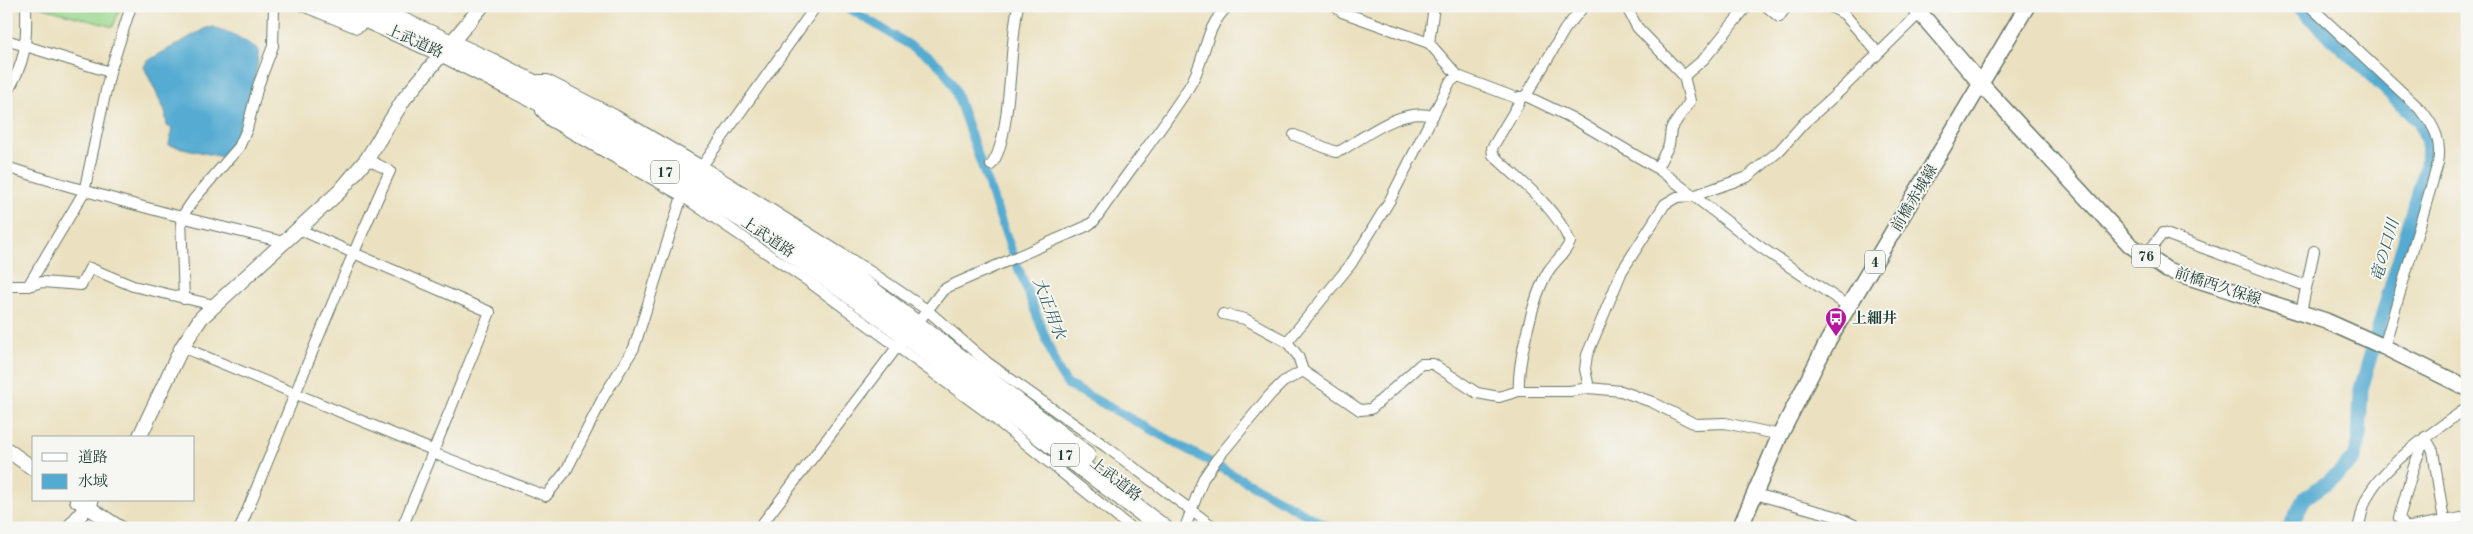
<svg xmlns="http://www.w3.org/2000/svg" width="2473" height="534" font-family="'Old Standard TT','Noto Serif JP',serif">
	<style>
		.green { fill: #98d78c; stroke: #5c8a60 }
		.water { fill: #54abd1; stroke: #3a7482 }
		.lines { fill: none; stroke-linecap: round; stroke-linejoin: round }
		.canal { stroke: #54abd1; stroke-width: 9 }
		.river { stroke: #54abd1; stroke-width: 15 }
		.street-casing { stroke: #667665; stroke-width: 12 }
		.secondary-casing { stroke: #667665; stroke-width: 16 }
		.primary-casing { stroke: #667665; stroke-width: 18 }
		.highway-casing { stroke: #667665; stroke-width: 20 }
		.street { stroke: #fff; stroke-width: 10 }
		.secondary { stroke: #fff; stroke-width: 14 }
		.primary { stroke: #fff; stroke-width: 15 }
		.highway { stroke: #fff; stroke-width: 18 }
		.labels { text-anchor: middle; stroke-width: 4; stroke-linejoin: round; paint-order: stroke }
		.shield { fill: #f6f6f2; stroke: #60746d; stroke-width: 1 }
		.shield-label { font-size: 14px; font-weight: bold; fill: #1f3d34 }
		.street-label { font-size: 15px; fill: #1f3d34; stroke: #f6f6f2 }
		.poi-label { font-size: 15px; font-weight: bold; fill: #1f3d34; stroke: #f6f6f2; text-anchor: start }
		.water-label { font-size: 16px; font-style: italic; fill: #2f5e63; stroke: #f6f6f2 }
	</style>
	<rect width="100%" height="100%" fill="#f6f6f2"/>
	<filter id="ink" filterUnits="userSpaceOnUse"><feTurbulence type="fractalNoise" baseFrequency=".02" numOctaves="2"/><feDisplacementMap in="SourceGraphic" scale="10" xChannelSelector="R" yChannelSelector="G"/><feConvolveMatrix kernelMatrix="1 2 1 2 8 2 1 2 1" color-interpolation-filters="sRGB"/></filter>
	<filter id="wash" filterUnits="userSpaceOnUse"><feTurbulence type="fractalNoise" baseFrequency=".0096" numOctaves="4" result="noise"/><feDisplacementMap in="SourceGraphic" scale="20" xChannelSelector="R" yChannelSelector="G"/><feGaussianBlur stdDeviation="1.12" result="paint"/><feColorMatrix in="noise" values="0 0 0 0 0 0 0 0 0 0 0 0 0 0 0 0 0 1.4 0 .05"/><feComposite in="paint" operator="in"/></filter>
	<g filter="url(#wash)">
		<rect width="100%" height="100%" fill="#ebe1c0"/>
		<path class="green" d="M36,6H121L113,27Z"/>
		<path class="water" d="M213,27L233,34L258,49C260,75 239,137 222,157L169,145L172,128L167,126L165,111L144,67L147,61L206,28Z"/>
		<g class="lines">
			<path class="canal" d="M845,6L931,58L943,69L954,87L1011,249L1058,370L1067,384L1331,528"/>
			<path class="river" d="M2289,528L2305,498L2337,475L2354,458L2359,441L2361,389L2427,166L2428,141L2420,121L2299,6"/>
		</g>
	</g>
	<g filter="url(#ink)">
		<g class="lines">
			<g class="street-casing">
				<g id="street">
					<path d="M303,6L357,28L369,20"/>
					<path d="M1335,6L1342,12L1429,43L1458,76L1516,98L1526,96L1572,118L1657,168L1759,246L1848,306"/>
					<path d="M1626,6L1637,27L1684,76L1690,101L1671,129L1669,145L1657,168"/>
					<path d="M1766,6L1779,17L1787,6"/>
					<path d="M1829,6L1844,14L1878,53"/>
					<path d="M2313,6L2312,8L2422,111C2435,127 2442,142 2438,163L2384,347"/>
					<path d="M6,40L110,72"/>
					<path d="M1429,43L1434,6"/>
					<path d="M1458,76L1450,82L1390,200L1351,264L1287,342L1298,356L1303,371L1360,410L1371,409L1421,364H1433L1477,393L1499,397L1519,391H1570L1589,388L1621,391L1652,402L1695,424L1725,423L1780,435"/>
					<path d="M1684,76L1704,59L1747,6"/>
					<path d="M536,84L538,80H547L615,115L702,166L871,272L927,310L988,363L1105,446L1215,528"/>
					<path d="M6,94C26,62 27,43 26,6"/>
					<path d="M1526,96L1565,29L1584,6"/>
					<path d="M542,103L541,111L550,121L682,196L805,279L985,411L1131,528"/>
					<path d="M1294,135L1336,152L1342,150C1367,135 1402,107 1433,116"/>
					<path d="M991,165C1012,140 1009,44 1018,6"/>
					<path d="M702,166L816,6"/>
					<path d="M6,167C95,195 185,219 276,240L280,243"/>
					<path d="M298,229L490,312L402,528"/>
					<path d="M2145,256L2163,233L2306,286"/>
					<path d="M6,286H28L42,282L81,285L90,268L133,286L214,305"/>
					<path d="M28,286L84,192L110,72L131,6"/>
					<path d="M184,299L181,218L194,199L239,147L247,129L258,86L273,46L274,6"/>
					<path d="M2301,312L2314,251"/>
					<path d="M1223,314L1245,319L1287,342"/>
					<path d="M919,321L943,290L950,286L1087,226L1094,221C1125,176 1159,133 1189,87C1207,60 1202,30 1228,6"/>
					<path d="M182,347L435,451"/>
					<path d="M1589,388L1585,369L1587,355L1622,271L1665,204L1677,197L1693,196L1747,177L1779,151L1804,123L1841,90L1927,6"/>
					<path d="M1519,391C1517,365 1534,292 1549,270C1556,260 1565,254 1570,242C1556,207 1520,181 1493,155L1492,148L1519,103L1520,97"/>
					<path d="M2425,437L2433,451L2444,521"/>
					<path d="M433,453L546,496L566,471L604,396L634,348L682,196"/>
					<path d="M1755,494L1835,516L1861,528"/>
					<path d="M1186,525L1203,479L1216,460L1270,395L1283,382L1303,371"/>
					<path d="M2405,527L2399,518L2414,466L2425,438"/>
					<path d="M240,528C290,409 336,288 390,171L367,159"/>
					<path d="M759,528L901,342"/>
					<path d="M2358,528C2361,519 2362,510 2365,502C2379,467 2437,429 2467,408"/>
					<path d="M2405,528L2467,517"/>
				</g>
			</g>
			<g class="secondary-casing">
				<g id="secondary">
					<path d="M139,438L182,347L201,318L340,191L367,159L404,99L482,6"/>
					<path d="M6,449L34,469"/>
					<path d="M77,500L120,528"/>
					<path d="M69,528L91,502"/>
				</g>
			</g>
			<g class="primary-casing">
				<g id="primary">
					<path d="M1914,6L1981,84L2130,245L2167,270L2326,321L2382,346L2467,388"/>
					<path d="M1740,528L1780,435L1829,339L2027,6"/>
				</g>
			</g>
			<g class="highway-casing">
				<g id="highway">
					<path d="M337,6L443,53L587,126L751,224L869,308L1163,528"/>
					<path d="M368,6L491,62L594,115L758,213L849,273L1086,455"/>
				</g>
			</g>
			<use href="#street" class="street"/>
			<use href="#secondary" class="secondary"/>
			<use href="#primary" class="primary"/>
			<use href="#highway" class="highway"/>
		</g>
	</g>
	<defs>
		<g id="bus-pin" transform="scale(1.125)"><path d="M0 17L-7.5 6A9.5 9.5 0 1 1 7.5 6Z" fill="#b5179e" stroke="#f6f6f2"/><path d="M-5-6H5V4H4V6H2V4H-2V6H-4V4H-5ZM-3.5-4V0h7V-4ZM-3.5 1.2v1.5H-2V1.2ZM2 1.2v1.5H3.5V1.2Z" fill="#fff"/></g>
	</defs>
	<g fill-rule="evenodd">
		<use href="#bus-pin" x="1836" y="318"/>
	</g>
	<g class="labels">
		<g class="shield">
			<rect x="651" y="160.5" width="28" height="23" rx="4"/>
			<rect x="2132" y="244.5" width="28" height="23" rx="4"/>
			<rect x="1865" y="250.5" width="20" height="23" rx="4"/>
			<rect x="1051" y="443.5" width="28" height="23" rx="4"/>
		</g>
		<g class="shield-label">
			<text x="665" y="177">17</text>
			<text x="2146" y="261">76</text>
			<text x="1875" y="267">4</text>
			<text x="1065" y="460">17</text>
		</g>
		<g class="street-label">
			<text transform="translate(415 41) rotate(24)" y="5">上武道路</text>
			<text transform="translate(1914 198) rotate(-59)" y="5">前橋赤城線</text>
			<text transform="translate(768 237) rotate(34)" y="5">上武道路</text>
			<text transform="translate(2218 286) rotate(18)" y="5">前橋西久保線</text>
			<text transform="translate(1116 479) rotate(38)" y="5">上武道路</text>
		</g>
		<g class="poi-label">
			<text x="1852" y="323">上細井</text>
		</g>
		<g class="water-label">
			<text transform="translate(2384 250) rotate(-74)" y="6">竜の口川</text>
			<text transform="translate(1050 308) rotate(69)" y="6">大正用水</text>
		</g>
	</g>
	<rect width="2473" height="534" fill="none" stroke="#f6f6f2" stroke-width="25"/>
	<rect x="32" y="436" width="162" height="65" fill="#f6f6f2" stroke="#a0aca6"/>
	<rect x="42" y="453" width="25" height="8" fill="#ffffff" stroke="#a0aca6"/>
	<text x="78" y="462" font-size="15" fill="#1f3d34">道路</text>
	<rect x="42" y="474" width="25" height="15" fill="#54abd1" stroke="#a0aca6"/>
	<text x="78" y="486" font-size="15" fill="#1f3d34">水域</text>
</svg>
